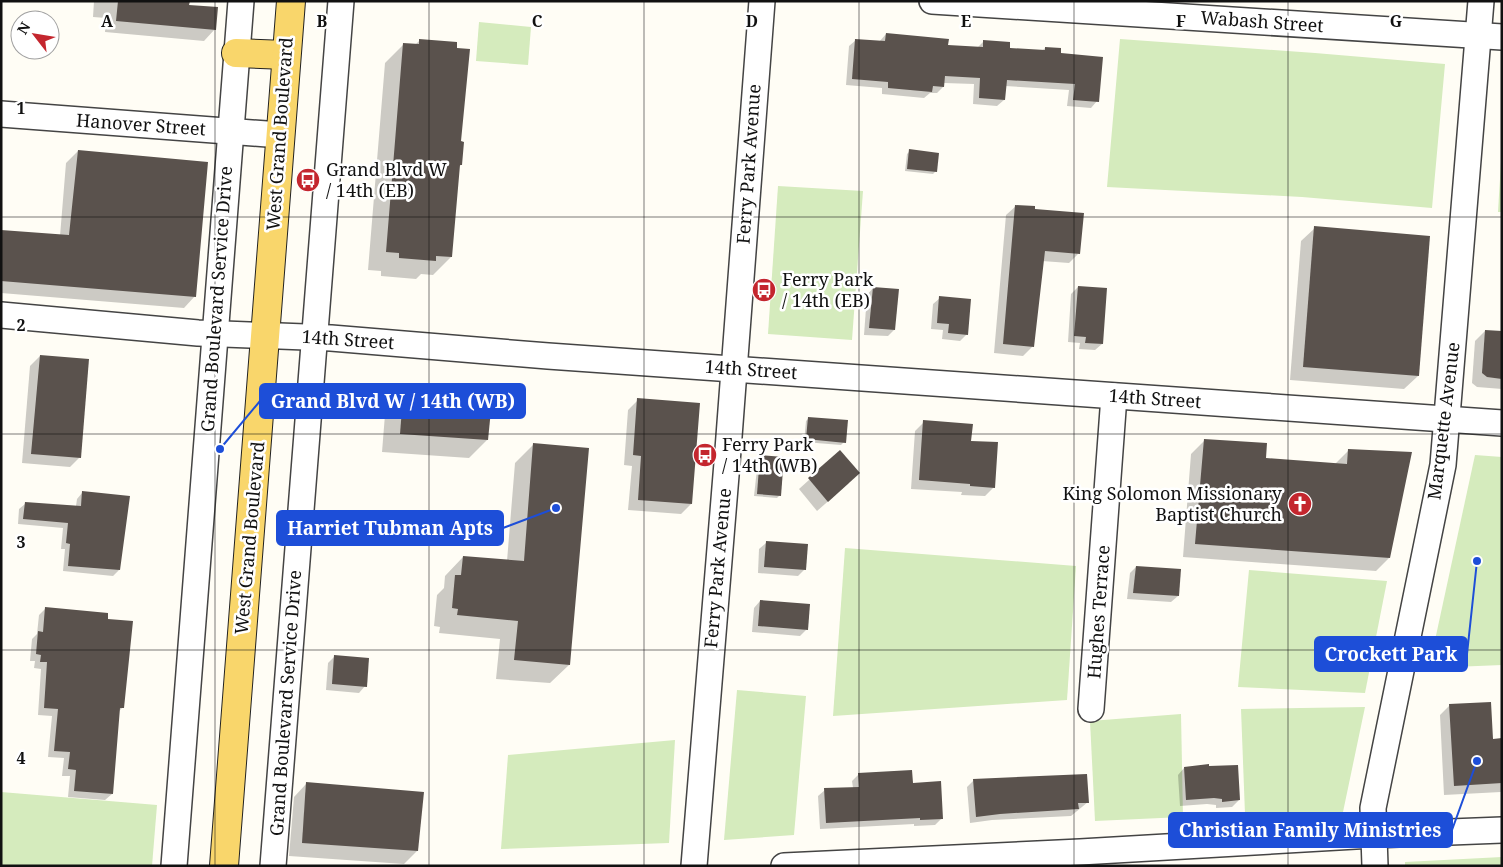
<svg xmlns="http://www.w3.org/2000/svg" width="1503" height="867" font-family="'Noto Serif',serif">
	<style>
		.green { fill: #d5ebbd }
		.shadow { fill: #0003 }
		.building { fill: #5a524d }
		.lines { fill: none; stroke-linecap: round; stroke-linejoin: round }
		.minor-casing { stroke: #444; stroke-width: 28 }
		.major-casing { stroke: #222; stroke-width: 30 }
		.minor { stroke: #fff; stroke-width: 25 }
		.major { stroke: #f9d66b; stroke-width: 28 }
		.grid { fill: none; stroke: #111; stroke-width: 1; stroke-opacity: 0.55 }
		.labels { text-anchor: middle; stroke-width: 5; stroke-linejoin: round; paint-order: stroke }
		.street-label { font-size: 18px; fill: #111; stroke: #fff }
		.poi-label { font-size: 18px; fill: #111; stroke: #fff; text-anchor: start }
		.grid-label { font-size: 16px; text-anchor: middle; font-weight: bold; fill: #111; stroke: #fff; stroke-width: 5; stroke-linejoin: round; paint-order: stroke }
		.leader { fill: none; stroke: #1d4ed8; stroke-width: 2 }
		.callout-dot { fill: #1d4ed8; stroke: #fff; stroke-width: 2 }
		.callout { fill: #1d4ed8; stroke: #1d4ed8; stroke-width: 2 }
		.callout-label { font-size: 19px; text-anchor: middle; font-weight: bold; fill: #fff }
	</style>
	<rect width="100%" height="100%" fill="#fffdf5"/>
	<g class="green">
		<path d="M479,22L531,27L528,65L476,61Z"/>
		<path d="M1120,39L1315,53L1445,64L1432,208L1302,197L1107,187Z"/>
		<path d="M1502,145V212H1498Z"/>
		<path d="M778,186L863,191L852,340L768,334Z"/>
		<path d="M1475,455L1502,457V665L1429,668Z"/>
		<path d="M845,548L1076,566L1067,700L833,716Z"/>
		<path d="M1249,570L1387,581L1365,693L1238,687Z"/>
		<path d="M737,690L806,696L794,835L724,840Z"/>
		<path d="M1365,707L1343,812L1245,814L1241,709Z"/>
		<path d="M1181,714L1183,817L1095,821L1090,721Z"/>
		<path d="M675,740L669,843L501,849L508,755Z"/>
		<path d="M1,792L157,805L152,866H1Z"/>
		<path d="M1502,857V866H1405V862Z"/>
	</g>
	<g class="shadow">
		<path d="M94,1H188V6L215,29L204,41L105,32L106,18L93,17Z"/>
		<path d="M886,34L947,46L977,48L984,41L1008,49L1042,51L1045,48L1060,54L1097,101L1091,108L1067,106L1069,90L1005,86L1004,100L997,106L973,104L974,84L944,83L943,87L937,93H930L924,98L882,94V88L846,85L849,46L856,40L879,42Z"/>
		<path d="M420,40L461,165L458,167L451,257L433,275L421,274L416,279L381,276V271L368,270L385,63L404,44L415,45Z"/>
		<path d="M78,151L195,296L184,308L1,293V232L60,236L66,163Z"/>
		<path d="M910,151L936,171L933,174L905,171L907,154Z"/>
		<path d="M1016,206L1033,210L1078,254L1069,263L1042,261L1032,347L1023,356L994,353L1006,215Z"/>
		<path d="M1315,228L1418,376L1404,389L1290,380L1301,241Z"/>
		<path d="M1078,287L1102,344L1095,350L1079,349L1080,343L1068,342L1071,294Z"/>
		<path d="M873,288L894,330L888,336L864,335L867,295Z"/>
		<path d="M940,298L967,334L960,341L942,339L943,330L931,329L933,304Z"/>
		<path d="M1485,331L1502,332V389L1477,387L1472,383L1475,341Z"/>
		<path d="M40,356L80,457L70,467L22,463L30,366Z"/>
		<path d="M405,384L487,440L469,458L382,452L386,402Z"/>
		<path d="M638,400L691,504L681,514L628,510L632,466L624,465L628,410Z"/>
		<path d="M809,418L844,442L841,445L804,442L806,421Z"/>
		<path d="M924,422L970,442L994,487L985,496L961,495L962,492L911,489L915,431Z"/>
		<path d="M1204,441L1265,459L1335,464L1349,450L1389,558L1376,571L1183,557L1191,454Z"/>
		<path d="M534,444L569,665L550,683L496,679L500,639L439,633L440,627L434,626L437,595L444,588L445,576L463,557L507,561L515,463Z"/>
		<path d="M840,452L849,483L817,511L799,489Z"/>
		<path d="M761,457L780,495L777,498L754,496L758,460Z"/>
		<path d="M82,493L119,570L113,576L63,571L65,549H61L63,528L18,524L19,509L25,504L76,506L77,499Z"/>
		<path d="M766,543L805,569L798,576L758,573L759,549Z"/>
		<path d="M1136,567L1178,596L1171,602L1127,599L1130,573Z"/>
		<path d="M760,601L806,630L800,636L752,632L754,608Z"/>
		<path d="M46,608L106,620L123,707L118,712L112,794L105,800L68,797L70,776H62L64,758L48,757L52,716L38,715L41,669L34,668L35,661H30L32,639L37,634L39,615Z"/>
		<path d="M335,656L365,686L359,693L326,690L328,663Z"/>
		<path d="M1450,705L1492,740L1502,739L1501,792L1444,795L1440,715Z"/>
		<path d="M1184,768L1239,800L1232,807L1216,808V805L1207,804L1180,806L1178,775Z"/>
		<path d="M859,774L912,784L942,818L935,825L914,826V824L820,829L818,796L825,790L853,788L852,781Z"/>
		<path d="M974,780L1088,802L1071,816L992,820L970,823L967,787Z"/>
		<path d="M307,783L417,851L404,864L289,856L294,797Z"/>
	</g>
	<g class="building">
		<path d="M118,1H190L189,5L218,7L216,30L116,21Z"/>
		<path d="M886,33L949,39L948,45L983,47V40L1010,42V48L1045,50V47L1061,48V53L1103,57L1099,102L1073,100L1075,84L1007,80L1005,100L979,98L980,78L945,76L944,87L933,86L932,92L888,88V82L852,79L855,39L885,41Z"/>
		<path d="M419,39L457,42V48L470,49L461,141L464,142L462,165H460L452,257L436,256V261L399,258V253L386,252L403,43L419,44Z"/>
		<path d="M909,149L939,153L937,172L907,169Z"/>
		<path d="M78,150L208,162L196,297L1,281V230L69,235Z"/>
		<path d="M1015,205L1035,206V209L1084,213L1080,254L1045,251L1034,347L1003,344Z"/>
		<path d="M1314,226L1430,236L1419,376L1303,367Z"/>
		<path d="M1078,286L1107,288L1103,344L1085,343L1086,337L1074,336Z"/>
		<path d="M873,287L899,289L895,330L869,328Z"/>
		<path d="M939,296L971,299L968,335L948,333L949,324L937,323Z"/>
		<path d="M1485,330L1502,331V379L1487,377L1482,373Z"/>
		<path d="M40,355L89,359L81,458L31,454Z"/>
		<path d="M404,383L493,390L488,440L400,434Z"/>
		<path d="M637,398L700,403L692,504L638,500L641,456L633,455Z"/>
		<path d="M808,417L848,420L846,443L806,439Z"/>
		<path d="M923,420L973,424L971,441L998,442L995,488L970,486V484L919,480Z"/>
		<path d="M1204,439L1267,443L1266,458L1347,464L1348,449L1412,452L1390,558L1195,544Z"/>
		<path d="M533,443L589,448L570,665L514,660L518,621L457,615L458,609L452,608L455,575H461L463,556L524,561Z"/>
		<path d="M840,450L860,473L828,502L808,478Z"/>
		<path d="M760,455L784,457L781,496L757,494Z"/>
		<path d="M82,491L130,496L120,570L68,566L70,544L66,543L68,523L23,519L25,502L81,506Z"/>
		<path d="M766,541L808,544L806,570L764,567Z"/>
		<path d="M1136,566L1181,569L1179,596L1133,593Z"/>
		<path d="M760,600L810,604L808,630L758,626Z"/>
		<path d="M45,607L108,613V619L133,621L124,708H120L113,794L74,791L76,770L68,769L70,752L54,751L58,709L44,708L47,662H40L41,655L36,654L38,631L43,632Z"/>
		<path d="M334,655L369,658L367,687L332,684Z"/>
		<path d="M1491,702L1493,739L1502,738V783L1454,786L1449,704Z"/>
		<path d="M1209,764V766L1238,765L1240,800L1222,802V799L1214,798L1186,800L1184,767Z"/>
		<path d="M912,770L913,783L941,781L943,819L920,820V818L826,823L824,788L859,787L858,773Z"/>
		<path d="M1087,774L1089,803H1078L1079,809L1000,814L976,817L973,779Z"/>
		<path d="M306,782L424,792L418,851L302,843Z"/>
	</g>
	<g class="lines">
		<g class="minor-casing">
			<g id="minor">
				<path d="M932,1L1502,37"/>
				<path d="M1,114L280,135"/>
				<path d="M1,315L198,333L331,338L548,356L1502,423"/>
				<path d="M1091,709L1114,396"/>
				<path d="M174,866L241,1"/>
				<path d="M273,866L341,1"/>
				<path d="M694,866L727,463L762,1"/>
				<path d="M784,866L1080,852L1373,835L1502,830"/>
				<path d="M1375,866L1373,808L1443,465L1481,1"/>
			</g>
		</g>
		<g class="major-casing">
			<g id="major">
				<path d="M236,53L286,55"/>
				<path d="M224,866L291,1"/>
			</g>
		</g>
		<use href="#minor" class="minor"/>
		<use href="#major" class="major"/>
	</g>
	<path class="grid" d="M215,1V866M429,1V866M644,1V866M859,1V866M1074,1V866M1288,1V866M1,217H1502M1,434H1502M1,650H1502"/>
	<defs>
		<g id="bus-disc" transform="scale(1.25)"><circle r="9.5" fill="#c4262e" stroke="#fff"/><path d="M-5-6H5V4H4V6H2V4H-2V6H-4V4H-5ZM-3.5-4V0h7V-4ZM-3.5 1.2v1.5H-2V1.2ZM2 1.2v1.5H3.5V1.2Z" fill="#fff"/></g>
		<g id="church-disc" transform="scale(1.25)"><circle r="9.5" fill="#c4262e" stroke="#fff"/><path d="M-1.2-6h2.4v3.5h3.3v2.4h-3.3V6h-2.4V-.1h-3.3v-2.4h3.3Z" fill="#fff"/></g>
	</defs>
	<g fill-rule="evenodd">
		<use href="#bus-disc" x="308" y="180"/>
		<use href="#bus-disc" x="764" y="290"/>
		<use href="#bus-disc" x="705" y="455"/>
		<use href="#church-disc" x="1300" y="504"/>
	</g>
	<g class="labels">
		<g class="street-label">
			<text transform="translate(1262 22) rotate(4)" y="6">Wabash Street</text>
			<text transform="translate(141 125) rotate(4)" y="6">Hanover Street</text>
			<text transform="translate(280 134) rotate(-86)" y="6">West Grand Boulevard</text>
			<text transform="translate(749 164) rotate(-86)" y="6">Ferry Park Avenue</text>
			<text transform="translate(217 299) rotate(-86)" y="6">Grand Boulevard Service Drive</text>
			<text transform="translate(348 340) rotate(4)" y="6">14th Street</text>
			<text transform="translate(751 370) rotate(4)" y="6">14th Street</text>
			<text transform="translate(1155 399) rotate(4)" y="6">14th Street</text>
			<text transform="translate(1444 421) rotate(-83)" y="6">Marquette Avenue</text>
			<text transform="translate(250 538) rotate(-85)" y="6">West Grand Boulevard</text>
			<text transform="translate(718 568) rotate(-85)" y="6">Ferry Park Avenue</text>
			<text transform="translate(1099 612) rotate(-86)" y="6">Hughes Terrace</text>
			<text transform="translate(286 703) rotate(-86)" y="6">Grand Boulevard Service Drive</text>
		</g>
		<g class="poi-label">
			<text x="326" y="176">Grand Blvd W<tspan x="326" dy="21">/ 14th (EB)</tspan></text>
			<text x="782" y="286">Ferry Park<tspan x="782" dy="21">/ 14th (EB)</tspan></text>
			<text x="722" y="451">Ferry Park<tspan x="722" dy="21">/ 14th (WB)</tspan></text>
			<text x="1282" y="500" text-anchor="end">King Solomon Missionary<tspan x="1282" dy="21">Baptist Church</tspan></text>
		</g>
	</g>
	<g class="grid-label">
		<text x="107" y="27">A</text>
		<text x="322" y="27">B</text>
		<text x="537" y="27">C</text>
		<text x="752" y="27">D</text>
		<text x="966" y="27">E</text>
		<text x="1181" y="27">F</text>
		<text x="1396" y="27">G</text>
		<text x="21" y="114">1</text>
		<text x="21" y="331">2</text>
		<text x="21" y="548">3</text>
		<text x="21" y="764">4</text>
	</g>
	<path class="leader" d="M220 449L260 401M556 508L503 528M1477 561L1467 654M1477 761L1452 830"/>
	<g class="callout-dot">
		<circle cx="220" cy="449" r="5"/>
		<circle cx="556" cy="508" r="5"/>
		<circle cx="1477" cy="561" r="5"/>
		<circle cx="1477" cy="761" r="5"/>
	</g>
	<g class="callout">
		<rect x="260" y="384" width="265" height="34" rx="5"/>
		<rect x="277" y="511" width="226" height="34" rx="5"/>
		<rect x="1315" y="637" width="152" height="34" rx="5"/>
		<rect x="1169" y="813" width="283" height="34" rx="5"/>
	</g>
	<g class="callout-label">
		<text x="393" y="408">Grand Blvd W / 14th (WB)</text>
		<text x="390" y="535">Harriet Tubman Apts</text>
		<text x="1391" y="661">Crockett Park</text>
		<text x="1310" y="837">Christian Family Ministries</text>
	</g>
	<rect width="1503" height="867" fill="none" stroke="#111111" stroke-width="5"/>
	<g transform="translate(35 35) rotate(301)"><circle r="24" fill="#ffffff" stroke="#a0a0a0"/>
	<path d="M0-4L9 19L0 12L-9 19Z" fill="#c4262e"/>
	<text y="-8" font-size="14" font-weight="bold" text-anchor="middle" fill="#111111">N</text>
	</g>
</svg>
